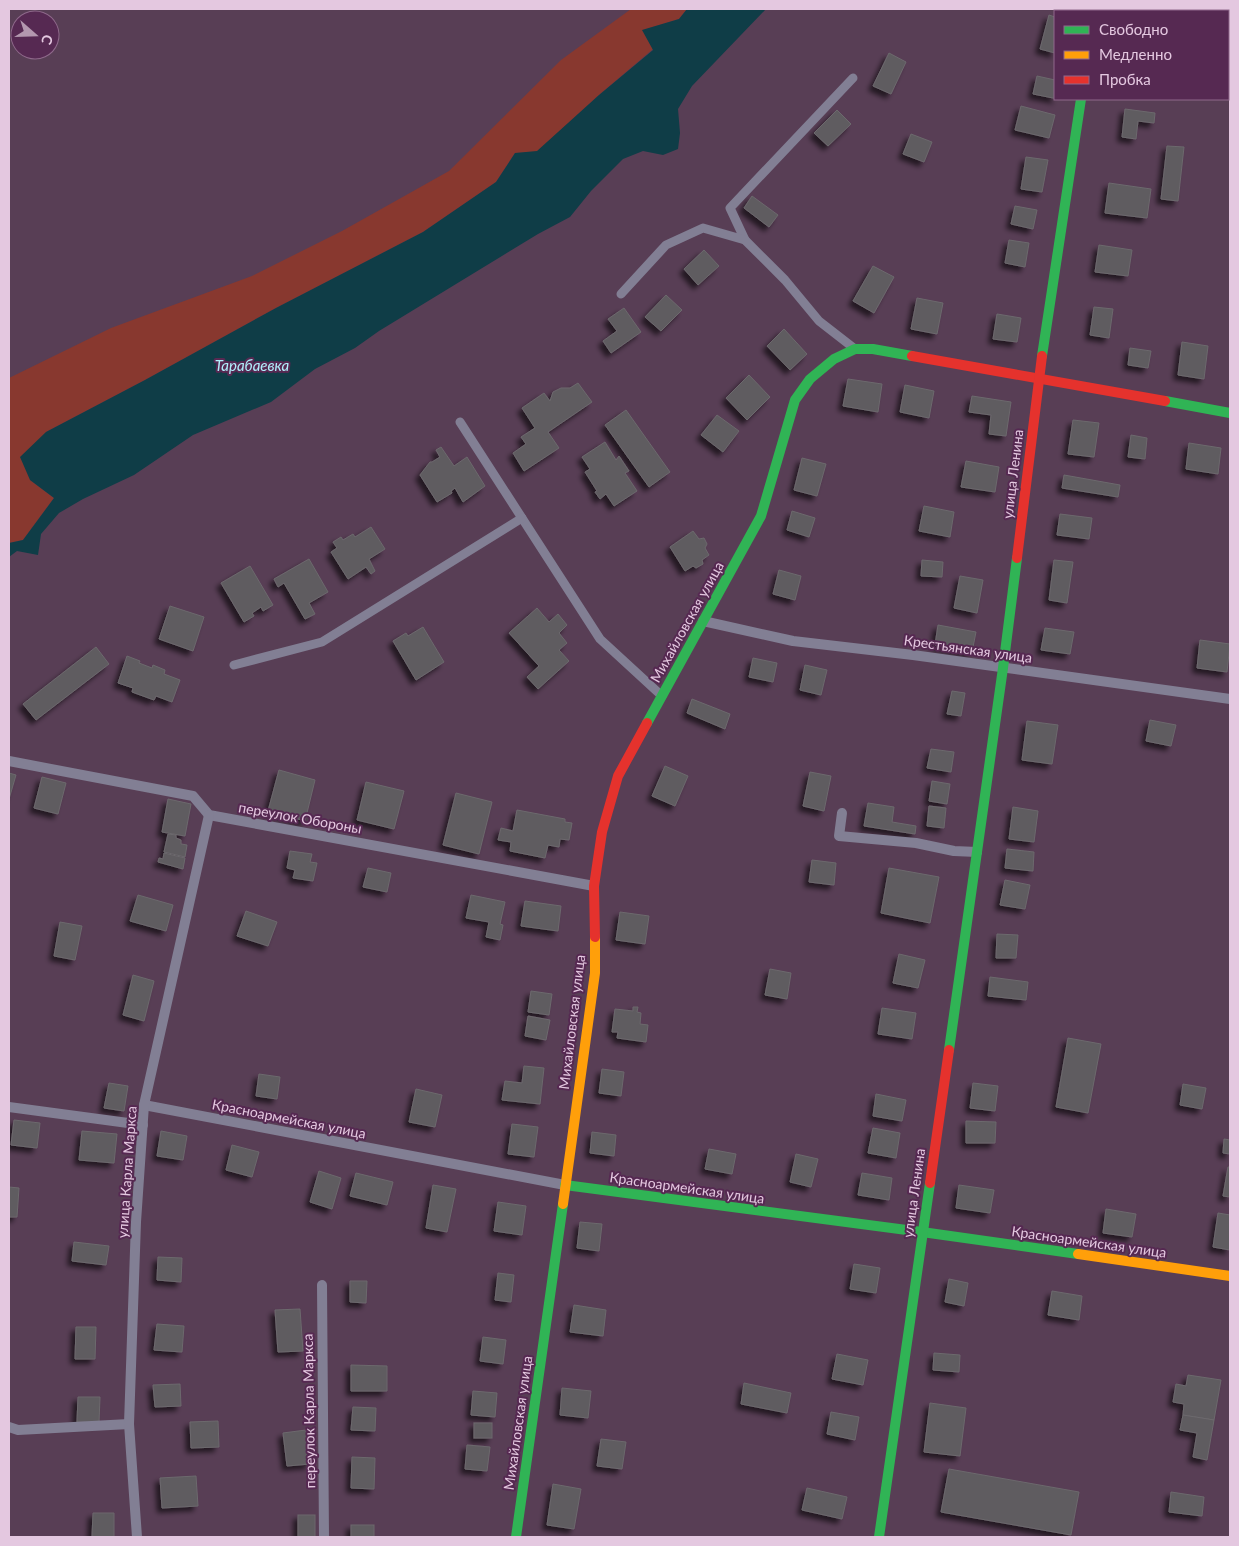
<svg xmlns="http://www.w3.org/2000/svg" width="1239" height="1546" font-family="Lato,sans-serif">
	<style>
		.green { fill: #88382f }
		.water { fill: #0f3d47 }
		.building { fill: #5f5b60; stroke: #6c696d; filter: url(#shadow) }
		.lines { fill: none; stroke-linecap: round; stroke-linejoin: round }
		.lane { stroke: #827f94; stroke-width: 9 }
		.street { stroke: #827f94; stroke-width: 10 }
		.fast { stroke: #30b455; stroke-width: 10 }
		.slow { stroke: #ff9f0a; stroke-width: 10 }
		.jam { stroke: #e5322d; stroke-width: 10 }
		.labels { text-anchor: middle; stroke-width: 4; stroke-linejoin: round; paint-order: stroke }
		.street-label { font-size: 14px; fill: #e4c8e0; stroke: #562952 }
		.water-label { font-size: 15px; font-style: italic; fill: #b0f0fc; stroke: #562952 }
	</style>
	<defs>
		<filter id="shadow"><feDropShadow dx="-4.5" dy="4.5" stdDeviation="2.5" flood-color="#0009"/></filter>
	</defs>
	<rect width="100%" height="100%" fill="#583e55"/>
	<path class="green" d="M631,9H687L679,19L643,30L653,49L599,95L537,152L515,153L496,182L423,232L276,308L145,380L46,432L30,480L54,498L23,540L9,543V378L111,328L252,276L342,231L449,171L561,60Z"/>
	<path class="water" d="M687,9H766L692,86L678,109L680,133L678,149L663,155L643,151L623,159L591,191L570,217L538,234L379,331L355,348L315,369L271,402L193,435L134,475L83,499L59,513L41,534L38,555L17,551L9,557V543L23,540L54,498L30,480L20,457L46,432L145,380L276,308L423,232L496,182L515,153L537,151L599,95L653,50L642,30L679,19Z"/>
	<g class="building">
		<path d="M1049,15L1055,17V53L1040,49Z"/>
		<path d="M889,53L906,62L891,94L873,86Z"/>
		<path d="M1037,76L1055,80V99H1058L1033,94Z"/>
		<path d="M1021,106L1055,115L1049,138L1015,130Z"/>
		<path d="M1125,109L1155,113L1154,123L1138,121L1136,139L1122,137Z"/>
		<path d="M837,110L851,124L828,146L814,133Z"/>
		<path d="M911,134L932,142L924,162L903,154Z"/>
		<path d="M1167,146L1184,147L1178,201L1161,199Z"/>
		<path d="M1026,157L1048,160L1042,192L1021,189Z"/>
		<path d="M1109,183L1151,189L1147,218L1105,213Z"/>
		<path d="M752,196L778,215L769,227L744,208Z"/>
		<path d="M1015,206L1037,210L1033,229L1011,224Z"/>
		<path d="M1009,240L1029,243L1025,267L1005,263Z"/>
		<path d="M1099,245L1132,250L1128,276L1095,272Z"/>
		<path d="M704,250L719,266L698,285L684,269Z"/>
		<path d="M873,266L894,277L874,313L853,301Z"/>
		<path d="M666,295L682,310L661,331L645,317Z"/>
		<path d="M917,298L943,303L937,334L911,329Z"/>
		<path d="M1094,307L1113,309L1109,338L1090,335Z"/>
		<path d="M624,308L641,332L611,353L603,341L617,331L608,319Z"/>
		<path d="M997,314L1021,318L1017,342L993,339Z"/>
		<path d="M784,329L807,354L790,370L767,346Z"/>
		<path d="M1182,342L1208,346L1204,379L1178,375Z"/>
		<path d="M1130,348L1151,351L1148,368L1128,365Z"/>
		<path d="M749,375L770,397L747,420L726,398Z"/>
		<path d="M848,379L882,384L878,412L843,406Z"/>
		<path d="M578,383L592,402L548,432L559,448L524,471L513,453L526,444L521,437L535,428L522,408L544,393L550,401L553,392L561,388H570Z"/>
		<path d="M905,385L934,391L929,418L900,412Z"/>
		<path d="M972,396L1011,402L1006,436L989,434L991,415L969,412Z"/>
		<path d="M626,410L670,472L649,487L605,425Z"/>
		<path d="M717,415L739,431L723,452L701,435Z"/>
		<path d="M1073,420L1099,423L1094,457L1068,454Z"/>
		<path d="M1131,435L1147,438L1145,459L1128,457Z"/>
		<path d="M605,442L616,460L619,456L629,471L625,473L637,491L614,506L606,494L600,499L595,492L597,491L585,472L590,469L582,457Z"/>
		<path d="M1189,443L1221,448L1218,474L1186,469Z"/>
		<path d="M441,447L454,466L467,457L485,486L463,502L455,488L451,491L452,493L437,502L420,475L430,462H432L440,457L436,450Z"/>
		<path d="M802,458L826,464L817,496L794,490Z"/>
		<path d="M966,461L999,467L995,492L961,487Z"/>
		<path d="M1064,475L1120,485L1118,497L1062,488Z"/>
		<path d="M924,506L954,512L950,537L919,531Z"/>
		<path d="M792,511L815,518L809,537L787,530Z"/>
		<path d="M1060,514L1092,518L1089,539L1057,535Z"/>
		<path d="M371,527L385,549L369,559L375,571L371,574L366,567L348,579L331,552L337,548L333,542L341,537L343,540L353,534L355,537Z"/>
		<path d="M693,531L699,539L704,538L707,544L705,548L709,555L702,560L703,564L696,568L693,566L685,571L670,547Z"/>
		<path d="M309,559L328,592L309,603L315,614L305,619L284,583L278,587L274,579Z"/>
		<path d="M922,560L943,562L942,577L921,576Z"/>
		<path d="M1054,560L1073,562L1067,603L1049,600Z"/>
		<path d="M250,566L273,605L263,611L261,607L252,613L254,616L244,622L221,583Z"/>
		<path d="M779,570L801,576L795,600L773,594Z"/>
		<path d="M960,576L983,580L977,613L954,608Z"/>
		<path d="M170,606L204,617L193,651L159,639Z"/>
		<path d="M537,608L549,622L558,614L567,625L559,633L567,643L559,650L569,661L538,689L527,677L539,666L509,633Z"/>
		<path d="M938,625L976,632L972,652L935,645Z"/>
		<path d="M423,627L444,662L416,680L393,641L406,633L408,636Z"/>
		<path d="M1045,628L1074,632L1070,654L1041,650Z"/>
		<path d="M1200,640L1230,644L1227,672L1197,668Z"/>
		<path d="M96,647L109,664L36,720L23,704Z"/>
		<path d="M127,656L140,661L139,663L152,668L153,665L165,670L164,674L180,680L172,702L156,696L154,700L132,692L133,688L118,683Z"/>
		<path d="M753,658L777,663L773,682L749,677Z"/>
		<path d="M805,665L827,670L821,695L800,690Z"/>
		<path d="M952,691L965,693L961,716L947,714Z"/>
		<path d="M692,699L730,714L725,729L687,713Z"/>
		<path d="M1150,720L1176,725L1171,746L1146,741Z"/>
		<path d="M1027,721L1058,725L1052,764L1022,760Z"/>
		<path d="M931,749L954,752L951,772L927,768Z"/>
		<path d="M665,766L688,776L675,806L652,796Z"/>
		<path d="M279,770L315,780L305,821L268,811Z"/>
		<path d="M810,772L831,776L824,811L803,806Z"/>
		<path d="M9,773L16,775L9,799Z"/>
		<path d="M42,777L66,783L58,814L34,808Z"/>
		<path d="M932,781L950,784L947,804L929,801Z"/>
		<path d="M366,782L404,791L394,829L357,820Z"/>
		<path d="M456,793L492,802L479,854L443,845Z"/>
		<path d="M168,799L191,804L185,836L162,832Z"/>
		<path d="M868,803L894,807L892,822L916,826L915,834L864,826Z"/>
		<path d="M929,806L946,808L944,828L927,826Z"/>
		<path d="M1013,807L1038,811L1034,842L1009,839Z"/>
		<path d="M517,810L565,819V822L572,823L569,840L560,839L559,847L548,845L545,858L510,851L511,842L498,840L501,828L513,831Z"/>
		<path d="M168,834L176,835V838L181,840V844L187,845L185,857L164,852Z"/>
		<path d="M1007,849L1034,852L1033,871L1005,868Z"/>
		<path d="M290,851L312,854L310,862L317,863L313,881L293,878L295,870L287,868Z"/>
		<path d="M164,853L185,858L183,869L158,862L159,858L163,859Z"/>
		<path d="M812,860L836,863L834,885L809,882Z"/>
		<path d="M368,868L391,873L387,892L363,887Z"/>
		<path d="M889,868L939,877L930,923L881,913Z"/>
		<path d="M1005,880L1030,885L1025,909L1000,905Z"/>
		<path d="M138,895L173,905L166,931L130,921Z"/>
		<path d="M471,895L505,902L500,924L503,925L500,940L486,937L489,922L466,918Z"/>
		<path d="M525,901L561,906L558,931L521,926Z"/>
		<path d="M246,911L277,922L268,946L237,936Z"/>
		<path d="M620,912L649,916L645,944L616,940Z"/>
		<path d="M60,922L82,926L75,960L54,956Z"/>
		<path d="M997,934L1018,935L1016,958H996Z"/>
		<path d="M899,954L925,960L918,988L893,983Z"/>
		<path d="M770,969L791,973L787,999L765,995Z"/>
		<path d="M133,975L154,981L144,1021L123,1015Z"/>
		<path d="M990,977L1028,982L1026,1000L988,996Z"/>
		<path d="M531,991L552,994L549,1015L528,1012Z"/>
		<path d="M633,1007H638L637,1012L641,1013L640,1024L648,1025L646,1042L617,1038L618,1032H612L615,1009L633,1011Z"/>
		<path d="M882,1008L916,1013L912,1039L878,1034Z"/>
		<path d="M528,1016L550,1020L546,1040L525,1036Z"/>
		<path d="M1068,1038L1101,1044L1088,1113L1056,1107Z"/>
		<path d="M524,1066L544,1068L540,1104L502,1100L505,1081L522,1083Z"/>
		<path d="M602,1069L624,1072L621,1096L599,1093Z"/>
		<path d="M259,1074L280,1077L277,1099L256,1096Z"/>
		<path d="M109,1083L128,1086L124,1111L104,1108Z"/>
		<path d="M973,1083L998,1086L995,1111L970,1108Z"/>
		<path d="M1183,1084L1206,1088L1202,1109L1180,1105Z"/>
		<path d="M416,1089L442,1095L435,1127L409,1122Z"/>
		<path d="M876,1094L906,1100L902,1121L873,1116Z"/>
		<path d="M14,1120L40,1123L37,1148L11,1145Z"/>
		<path d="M966,1121L996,1122L995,1143H966Z"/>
		<path d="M512,1124L538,1127L534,1157L508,1154Z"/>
		<path d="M873,1128L900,1133L896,1158L868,1153Z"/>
		<path d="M82,1131L117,1134L114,1163L79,1160Z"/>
		<path d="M161,1131L187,1136L183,1160L157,1156Z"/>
		<path d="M592,1132L616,1135L614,1156L590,1153Z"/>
		<path d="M1224,1139L1230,1140V1154L1223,1153Z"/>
		<path d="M232,1145L259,1152L252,1177L226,1170Z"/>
		<path d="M709,1149L736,1154L732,1174L705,1169Z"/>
		<path d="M796,1154L818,1159L811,1187L790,1182Z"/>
		<path d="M1228,1167H1230V1197L1223,1196Z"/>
		<path d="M319,1171L341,1178L332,1209L310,1202Z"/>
		<path d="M356,1173L393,1182L387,1205L350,1196Z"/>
		<path d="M862,1173L892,1178L889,1200L858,1195Z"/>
		<path d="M433,1185L456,1189L447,1232L426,1228Z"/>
		<path d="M959,1185L994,1190L990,1213L956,1208Z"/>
		<path d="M9,1187L19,1188L17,1217H9Z"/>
		<path d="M498,1202L526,1206L522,1235L494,1231Z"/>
		<path d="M1106,1209L1136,1214L1132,1237L1103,1233Z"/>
		<path d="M1218,1213L1230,1215V1250L1213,1247Z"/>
		<path d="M580,1222L602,1224L599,1251L577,1248Z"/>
		<path d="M74,1242L109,1246L106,1265L72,1261Z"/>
		<path d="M158,1257L182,1258L181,1282L157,1280Z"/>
		<path d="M854,1264L880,1268L876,1293L850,1289Z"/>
		<path d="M498,1273L514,1275L511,1302L495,1300Z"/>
		<path d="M949,1279L968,1283L964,1306L945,1302Z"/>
		<path d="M350,1281H367L366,1303L350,1302Z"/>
		<path d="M1052,1291L1082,1296L1079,1320L1048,1315Z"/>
		<path d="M574,1305L606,1310L603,1336L570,1332Z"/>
		<path d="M300,1309L303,1351L278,1352L275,1310Z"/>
		<path d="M157,1324L184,1326L182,1352L154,1350Z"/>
		<path d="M76,1327H96L95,1359H75Z"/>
		<path d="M483,1337L506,1340L503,1364L480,1361Z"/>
		<path d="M934,1353L960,1355L959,1372L933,1370Z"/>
		<path d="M837,1354L868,1360L863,1385L832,1379Z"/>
		<path d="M351,1365L387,1366V1391H351Z"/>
		<path d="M1188,1375L1221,1380L1214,1420L1183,1415L1184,1404L1173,1402L1176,1384L1186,1386Z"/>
		<path d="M744,1383L791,1393L787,1413L741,1404Z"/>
		<path d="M180,1384L181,1406L155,1407L153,1385Z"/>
		<path d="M562,1388L591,1391L588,1418L560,1415Z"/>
		<path d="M473,1391L497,1393L495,1417L471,1415Z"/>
		<path d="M78,1397H100L99,1422H77Z"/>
		<path d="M930,1403L966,1408L960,1456L924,1452Z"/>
		<path d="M353,1407L376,1408L375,1431L351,1430Z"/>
		<path d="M831,1412L859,1417L855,1440L827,1434Z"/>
		<path d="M1183,1415L1214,1420L1207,1460L1193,1457L1197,1433L1180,1430Z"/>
		<path d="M218,1421L219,1447L191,1448L190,1422Z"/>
		<rect x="474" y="1423" width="18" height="15"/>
		<path d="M306,1430L310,1464L287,1466L283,1433Z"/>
		<path d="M601,1439L626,1442L622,1469L597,1466Z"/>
		<path d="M467,1445L490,1447L487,1471L465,1469Z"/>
		<path d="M352,1457L375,1458L374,1489L351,1488Z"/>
		<path d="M949,1469L1079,1492L1071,1535L941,1512Z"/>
		<path d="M196,1476L198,1506L162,1508L160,1478Z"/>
		<path d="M553,1484L581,1489L574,1529L547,1525Z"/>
		<path d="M807,1488L847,1497L842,1519L802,1510Z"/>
		<path d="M1171,1492L1204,1497L1202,1516L1169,1512Z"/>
		<path d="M93,1513H114V1537H92Z"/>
		<rect x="298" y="1515" width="17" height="22"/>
		<rect x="351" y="1525" width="23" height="12"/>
	</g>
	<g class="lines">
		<g class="lane">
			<path d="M745,240L730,208L853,78"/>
			<path d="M621,294L666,245L703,228L745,240L785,280L819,321L855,349"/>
			<path d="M460,422L600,639L662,696"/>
			<path d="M234,665L322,642L522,518"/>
		</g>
		<g class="street">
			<path d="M1111,11L1112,9"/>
			<path d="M703,621L793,641L913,655L1230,699"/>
			<path d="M9,761L193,796L209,815L594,886"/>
			<path d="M842,813L839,836L916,843L954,851L977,852"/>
			<path d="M144,1105L565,1185"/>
			<path d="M9,1107L143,1125"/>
			<path d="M322,1285L324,1537"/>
			<path d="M9,1427L18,1430L129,1424"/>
			<path d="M137,1537L129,1424L136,1222L144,1105L209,815"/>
		</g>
		<g class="fast">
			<path d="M1042,356L1081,99"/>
			<path d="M1165,401L1230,413"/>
			<path d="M647,723L761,516L795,400L810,379L834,359L855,349H873L912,356"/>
			<path d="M949,1050L1003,668L1017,558"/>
			<path d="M565,1185L922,1232L1078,1254"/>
			<path d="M516,1537L563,1204"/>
			<path d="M879,1537L930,1183"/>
		</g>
		<g class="slow">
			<path d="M563,1204L595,973V937"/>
			<path d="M1078,1254L1230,1276"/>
		</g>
		<g class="jam">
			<path d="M912,356L1165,401"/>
			<path d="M1017,558L1042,356"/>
			<path d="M595,937L594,886L602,832L618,776L647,723"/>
			<path d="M930,1183L949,1050"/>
		</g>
	</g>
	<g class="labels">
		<g class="street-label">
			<text transform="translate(1013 474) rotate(-83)" y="5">улица Ленина</text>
			<text transform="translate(687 622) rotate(-61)" y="5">Михайловская улица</text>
			<text transform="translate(968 649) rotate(8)" y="5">Крестьянская улица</text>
			<text transform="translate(300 818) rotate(10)" y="5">переулок Обороны</text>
			<text transform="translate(572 1022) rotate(-83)" y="5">Михайловская улица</text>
			<text transform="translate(289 1119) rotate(11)" y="5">Красноармейская улица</text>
			<text transform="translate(127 1172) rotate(-86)" y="5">улица Карла Маркса</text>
			<text transform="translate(687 1188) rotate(8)" y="5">Красноармейская улица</text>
			<text transform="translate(914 1193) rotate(-82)" y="5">улица Ленина</text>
			<text transform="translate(1089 1242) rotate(8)" y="5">Красноармейская улица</text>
			<text transform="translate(309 1411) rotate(-91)" y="5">переулок Карла Маркса</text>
			<text transform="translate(518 1423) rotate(-82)" y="5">Михайловская улица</text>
		</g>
		<g class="water-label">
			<text x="252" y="371">Тарабаевка</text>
		</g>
	</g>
	<rect width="1239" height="1546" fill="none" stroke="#e4c8e0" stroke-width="20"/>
	<rect x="1054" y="10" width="175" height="90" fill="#562952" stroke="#8f698b"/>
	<rect x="1064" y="26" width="25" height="8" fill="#30b455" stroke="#8f698b"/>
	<text x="1099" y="35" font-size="15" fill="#e4c8e0">Свободно</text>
	<rect x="1064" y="51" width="25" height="8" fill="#ff9f0a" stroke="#8f698b"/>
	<text x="1099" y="60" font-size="15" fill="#e4c8e0">Медленно</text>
	<rect x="1064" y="76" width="25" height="8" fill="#e5322d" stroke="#8f698b"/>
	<text x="1099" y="85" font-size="15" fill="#e4c8e0">Пробка</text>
	<g transform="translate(35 35) rotate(110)"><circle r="24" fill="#562952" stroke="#8f698b"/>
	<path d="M0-4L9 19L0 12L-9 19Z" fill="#b398af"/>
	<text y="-8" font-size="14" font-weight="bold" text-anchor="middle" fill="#e4c8e0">С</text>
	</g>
</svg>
